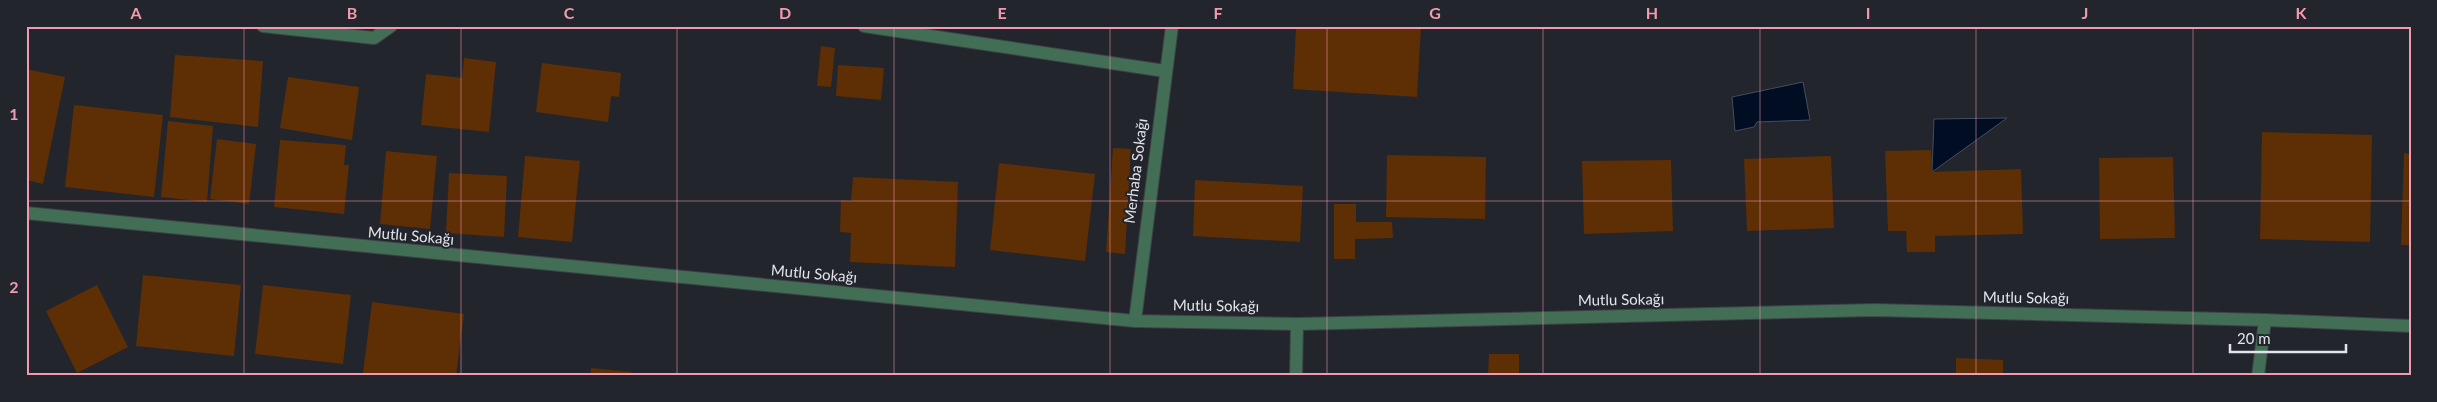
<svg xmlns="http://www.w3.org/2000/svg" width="2437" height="402" viewBox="0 0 2437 402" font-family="Lato,sans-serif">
<rect width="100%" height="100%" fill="#23252d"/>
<g fill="#000d22" stroke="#444e5e">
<path d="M1803 82 1810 120 1757 122 1754 127 1735 131 1732 97Z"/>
<path d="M2007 118 1932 172 1934 119Z"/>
</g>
<g fill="#5e2e04">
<path d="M1296 26H1421L1417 97 1293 89Z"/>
<path d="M821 46 835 48 831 87 817 86Z"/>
<path d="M175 55 263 61 258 127 170 117Z"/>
<path d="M464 58 496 62 489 132 421 125 426 74 462 78Z"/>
<path d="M542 63 621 73 619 97 611 96 608 122 536 112Z"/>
<path d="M838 65 884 68 881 100 836 96Z"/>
<path d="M26 69 65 77 43 184 26 180Z"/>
<path d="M288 77 359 87 352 140 280 128Z"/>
<path d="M74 105 163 115 154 197 65 187Z"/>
<path d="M168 121 213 126 207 202 161 197Z"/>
<path d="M2262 132 2372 135 2370 242 2260 239Z"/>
<path d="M217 139 256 144 249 204 210 199Z"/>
<path d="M280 140 346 145 344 165H349L344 214 274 207Z"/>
<path d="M1113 148 1131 149 1125 254 1106 252Z"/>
<path d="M1931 150 1932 172 2021 169 2023 234 1935 236V252H1907L1906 231H1888L1885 151Z"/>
<path d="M386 151 437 156 430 229 380 224Z"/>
<path d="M2404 153 2411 154V245H2401Z"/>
<path d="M1387 155 1486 157 1485 219 1386 217Z"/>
<path d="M525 156 580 161 572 242 518 237Z"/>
<path d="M1831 156 1834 228 1747 231 1744 159Z"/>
<path d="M2173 157 2175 238 2100 239 2099 158Z"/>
<path d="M1671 160 1673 231 1584 234 1582 161Z"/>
<path d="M999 163 1095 174 1085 261 990 250Z"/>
<path d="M449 173 507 176 504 237 446 233Z"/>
<path d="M853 177 958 182 955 267 850 262 851 233 840 232 841 200 851 201Z"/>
<path d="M1195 180 1303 186 1300 242 1193 236Z"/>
<path d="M1334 204H1356V222H1392L1393 238 1355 239V259H1334Z"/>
<path d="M143 275 241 285 234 356 136 346Z"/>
<path d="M97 285 128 347 77 373 46 311Z"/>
<path d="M263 285 351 295 343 364 255 354Z"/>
<path d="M372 302 464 314 456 376H386L363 373Z"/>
<path d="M1489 354H1519V376H1488Z"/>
<path d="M1956 358 2003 360V373L2026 376H1956Z"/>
<path d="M591 368 631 372 630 376H590Z"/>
</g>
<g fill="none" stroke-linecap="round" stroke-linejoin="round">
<g stroke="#3e4047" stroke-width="14">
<g id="street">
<path d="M263 26 374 38 391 26"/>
<path d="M864 26 1165 71"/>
<path d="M26 213 1135 321 1297 324 1874 310 2265 320 2411 326"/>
<path d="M1135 321 1172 26"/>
<path d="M1296 376 1297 324"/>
<path d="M2258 376 2265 320"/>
</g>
</g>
<use href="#street" stroke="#416e54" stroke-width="12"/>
</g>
<path fill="none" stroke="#f29aaf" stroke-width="1" stroke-opacity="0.55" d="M244 26V376M461 26V376M677 26V376M894 26V376M1110 26V376M1327 26V376M1543 26V376M1760 26V376M1976 26V376M2193 26V376M26 201H2411"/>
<g text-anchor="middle" stroke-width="4" stroke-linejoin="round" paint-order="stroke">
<g font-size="15" fill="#e2e4ea" stroke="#23252d">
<text transform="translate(1136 171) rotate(-83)" y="5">Merhaba Sokağı</text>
<text transform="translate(411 236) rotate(5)" y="5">Mutlu Sokağı</text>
<text transform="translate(814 274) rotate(5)" y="5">Mutlu Sokağı</text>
<text transform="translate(2026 298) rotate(1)" y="5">Mutlu Sokağı</text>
<text transform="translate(1621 300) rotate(-1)" y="5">Mutlu Sokağı</text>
<text transform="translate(1216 306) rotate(1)" y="5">Mutlu Sokağı</text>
</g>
</g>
<rect width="2437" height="402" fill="none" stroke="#23252d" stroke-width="55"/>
<path d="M2230 344v8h116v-8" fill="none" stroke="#e2e4ea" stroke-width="2.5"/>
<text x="2237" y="344" font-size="15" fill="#e2e4ea" stroke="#23252d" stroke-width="4" paint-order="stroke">20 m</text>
<rect x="28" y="28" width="2382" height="346" fill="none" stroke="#f29aaf" stroke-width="2"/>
<g font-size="16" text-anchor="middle" font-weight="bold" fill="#f29aaf">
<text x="136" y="19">A</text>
<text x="352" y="19">B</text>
<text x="569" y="19">C</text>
<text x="785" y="19">D</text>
<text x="1002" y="19">E</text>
<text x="1218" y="19">F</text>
<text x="1435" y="19">G</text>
<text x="1652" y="19">H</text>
<text x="1868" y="19">I</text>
<text x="2085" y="19">J</text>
<text x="2301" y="19">K</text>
<text x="14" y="120">1</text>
<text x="14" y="293">2</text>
</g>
</svg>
